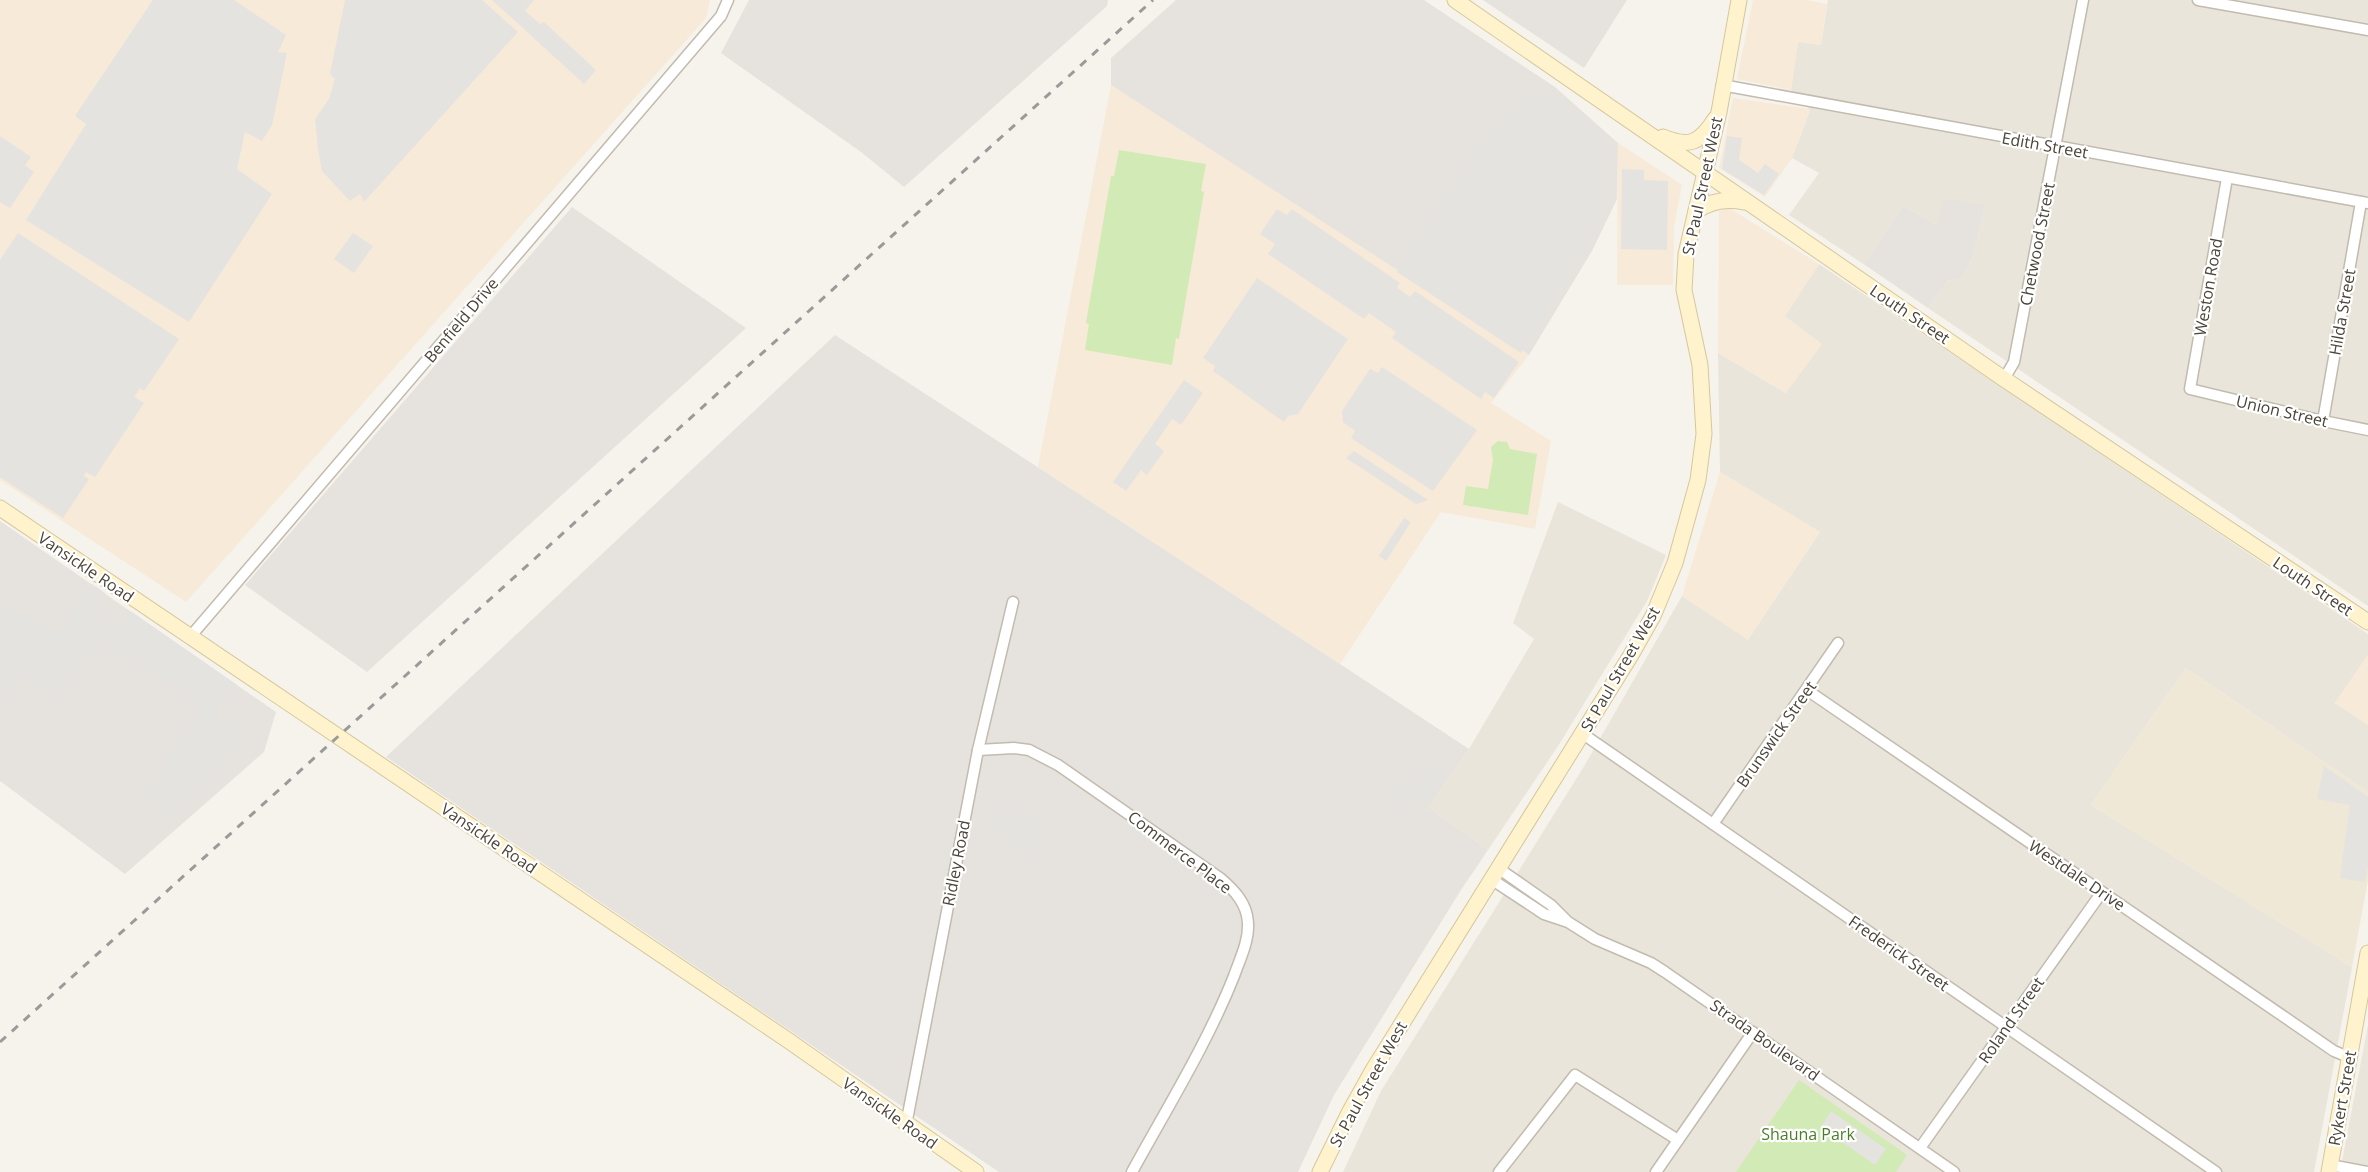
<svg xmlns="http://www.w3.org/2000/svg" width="2368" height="1172" viewBox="0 0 2368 1172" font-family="'Open Sans',sans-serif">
<rect width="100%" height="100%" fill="#f6f3ec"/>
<g fill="#eae5da">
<path d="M1828 0H2368V606L1928 308 1947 281 1960 278 1972 259 1985 205 1936 225 1903 205 1865 265 1789 215 1819 173 1792 158 1810 110 1791 90 1798 41 1821 45Z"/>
<path d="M1819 264 2368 634V655L2335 703 2368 725V792L2186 668 2091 805 2352 967 2314 1172H1343L1381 1091 1583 768 1682 596 1748 639 1820 532 1720 472 1718 353 1786 393 1785 316Z"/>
<path d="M1558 502 1666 555 1647 601 1558 746 1488 850 1428 807 1469 749 1534 639 1513 623Z"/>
<path d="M2368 1025V1172H2340Z"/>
</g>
<g fill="#f7ead8">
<path d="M0 0H710L706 18 186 602 0 480Z"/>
<path d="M1753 0H1806L1827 4 1821 45 1798 42 1791 90 1737 79Z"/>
<path d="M1111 85 1529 355 1491 403 1551 441 1535 529 1441 512 1340 664 1038 467Z"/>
<path d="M1733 98 1810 109 1792 158 1765 197 1719 168Z"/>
<path d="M1618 143 1682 185 1674 227 1673 285H1617Z"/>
<path d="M1729 208 1819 264 1785 316 1822 344 1786 393 1718 353 1719 211Z"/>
<path d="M1720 472 1820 532 1748 640 1682 596Z"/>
<path d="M2368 655V725L2335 703Z"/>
</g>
<g fill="#e6e2dd">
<path d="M749 0H1108L1107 6 904 187 861 152 721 53Z"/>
<path d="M1176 0H1424L1555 87 1618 143 1617 199 1592 251 1529 355 1111 85V58Z"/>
<path d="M1483 0H1627L1584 68Z"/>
<path d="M1944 199 1985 205 1972 259 1960 278 1947 281 1928 308 1865 265 1903 205 1936 225Z"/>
<path d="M572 207 746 328 367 672 245 585Z"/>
<path d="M835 335 1340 664 1469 749 1428 807 1488 850 1461 890 1334 1095 1298 1172H999L386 757Z"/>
<path d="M0 521 276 712 264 752 125 874 0 781Z"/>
</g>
<path fill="#efe8d6" d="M2186 668 2368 792V880L2352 967 2091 805Z"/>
<g fill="#d2eab5">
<path d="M1119 150 1206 164 1201 191 1204 192 1179 339 1176 338 1172 365 1085 350 1089 324 1086 323 1111 176H1114Z"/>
<path d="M1498 441 1507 442 1510 449 1537 454 1528 515 1463 505 1466 486 1488 489 1493 460 1491 447Z"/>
<path d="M1799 1080 1907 1155 1896 1172H1736Z"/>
</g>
<g fill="#e5e3e0">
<path d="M153 0H234L286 35 278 52 287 53 272 125 262 141 245 132 237 169 272 194 189 322 26 220 86 124 75 116Z"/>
<path d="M345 0H482L518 32 364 202 360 194 350 201 322 171 318 149 315 119 329 99 335 79 330 74Z"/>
<path d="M492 0H534L525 11 540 24 544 22 596 70 584 84Z"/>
<path d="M1529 93 1540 99 1544 94 1605 134 1597 219 1521 353 1397 272 1483 143Z"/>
<path d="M0 136 31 157 25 165 34 172 10 208 0 202Z"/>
<path d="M1727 136 1742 138 1739 160 1758 173 1765 164 1779 174 1764 195 1722 169Z"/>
<path d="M1622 169 1644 170V180L1668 181 1667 250 1621 249Z"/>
<path d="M1277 209 1287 215 1292 209 1400 283 1397 288 1410 297 1415 291 1519 362 1494 398 1485 392 1481 399 1392 338 1396 332 1369 313 1364 319 1268 254 1275 244 1260 234Z"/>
<path d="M18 233 179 339 144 391 140 388 134 397 144 403 95 477 86 472 84 476 89 479 63 518 0 477V260Z"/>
<path d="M353 233 373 246 354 273 334 259Z"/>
<path d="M1257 278 1348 339 1298 414 1288 416 1284 422 1213 371 1215 366 1203 358Z"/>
<path d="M1382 367 1477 430 1433 491 1351 438 1355 431 1343 422 1342 411 1370 369 1378 373Z"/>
<path d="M1184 380 1203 393 1181 425 1172 419 1155 444 1164 451 1147 475 1141 470 1126 491 1113 482Z"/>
<path d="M1354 451 1428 500 1416 504 1346 458Z"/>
<path d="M1404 518 1411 522 1386 561 1379 556Z"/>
<path d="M92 584 105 593 97 607 110 625 121 626 132 612 237 685 214 714 243 733 204 788 173 816 144 796 203 706 108 641 99 653 86 658 57 697 23 675 6 700 0 698V616L2 617 9 610 17 611 54 634 63 629Z"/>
<path d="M1429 762 1448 776 1429 803 1419 796 1407 812 1389 799 1399 784 1410 791Z"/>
<path d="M2324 766 2368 797V867L2365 882 2340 878 2350 805 2317 799Z"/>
<path d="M1003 804 1045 833 1041 838 1043 840 1033 855 1001 832 1005 826 993 818Z"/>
<path d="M1831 1111 1886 1149 1875 1165 1821 1127Z"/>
</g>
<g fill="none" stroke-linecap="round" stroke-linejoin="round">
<g stroke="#c2bbae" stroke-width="13">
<g id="street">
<path d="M2198 0 2368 30"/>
<path d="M1722 85 2368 203"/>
<path d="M2227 178 2190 389 2323 421 2368 430"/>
<path d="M2004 379 2014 362 2083 0"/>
<path d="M2323 421 2361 202"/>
<path d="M190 637 721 16 728 0"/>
<path d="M1807 690 2334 1051 2348 1057"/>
<path d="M1583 734 2216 1172"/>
<path d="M978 750 1014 748 1029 750 1058 765 1220 878C1234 890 1247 903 1248 923 1249 941 1240 959 1234 976 1207 1044 1167 1108 1132 1172"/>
<path d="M1713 824 1838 643"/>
<path d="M1498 868 1551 905 1566 920"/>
<path d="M1491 879 1544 914 1568 922 1595 939 1651 963 1665 972 1954 1172"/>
<path d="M906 1125 978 750 1013 602"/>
<path d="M1920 1148 2102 892"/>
<path d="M2330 1165 2368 1172"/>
<path d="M1499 1172 1575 1075 1678 1140"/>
<path d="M1656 1172 1753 1032"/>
</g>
</g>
<g stroke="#d6c79b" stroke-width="17">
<g id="secondary">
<path d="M1455 0 2004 379 2368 622"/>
<path d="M1663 137C1689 148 1700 143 1715 119"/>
<path d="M1696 211C1711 201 1726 198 1744 202"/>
<path d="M0 508 789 1041 976 1172"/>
<path d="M1320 1172 1349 1113 1373 1070 1631 655 1653 616 1675 563 1698 480 1704 434 1700 365 1684 290 1686 254 1719 112 1739 0"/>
<path d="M2329 1172 2368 953"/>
</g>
</g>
<use href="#street" stroke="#fff" stroke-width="10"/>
<use href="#secondary" stroke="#fff3cd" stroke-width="15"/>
<path stroke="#9a9a9a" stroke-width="3" stroke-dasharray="8 8" stroke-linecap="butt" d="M0 1042 1153 0"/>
</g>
<g text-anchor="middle" stroke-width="4.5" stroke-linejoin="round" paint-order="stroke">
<g font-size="16" fill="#4b4439" stroke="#fff">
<text transform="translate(2045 145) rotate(10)" y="6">Edith Street</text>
<text transform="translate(1702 186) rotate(-78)" y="6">St Paul Street West</text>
<text transform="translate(2037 244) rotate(-79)" y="6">Chetwood Street</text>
<text transform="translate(2208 287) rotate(-80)" y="6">Weston Road</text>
<text transform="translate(2342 312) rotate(-80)" y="6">Hilda Street</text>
<text transform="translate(1910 314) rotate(34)" y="6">Louth Street</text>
<text transform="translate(461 320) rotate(-50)" y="6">Benfield Drive</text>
<text transform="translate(2282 411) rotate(13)" y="6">Union Street</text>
<text transform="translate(86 567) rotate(34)" y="6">Vansickle Road</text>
<text transform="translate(2313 586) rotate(34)" y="6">Louth Street</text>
<text transform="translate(1620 669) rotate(-60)" y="6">St Paul Street West</text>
<text transform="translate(1776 734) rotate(-55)" y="6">Brunswick Street</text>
<text transform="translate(489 838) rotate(34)" y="6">Vansickle Road</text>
<text transform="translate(1180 852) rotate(37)" y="6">Commerce Place</text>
<text transform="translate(956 863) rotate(-79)" y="6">Ridley Road</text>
<text transform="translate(2077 875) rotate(34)" y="6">Westdale Drive</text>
<text transform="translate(1899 953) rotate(35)" y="6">Frederick Street</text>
<text transform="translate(2011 1020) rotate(-55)" y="6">Roland Street</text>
<text transform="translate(1765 1040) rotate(35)" y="6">Strada Boulevard</text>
<text transform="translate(1368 1084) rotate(-61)" y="6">St Paul Street West</text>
<text transform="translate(2342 1098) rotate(-80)" y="6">Rykert Street</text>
<text transform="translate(890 1113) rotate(35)" y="6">Vansickle Road</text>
</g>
<g font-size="16" fill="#4a7f2a" stroke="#fff">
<text x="1808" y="1140">Shauna Park</text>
</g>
</g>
</svg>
